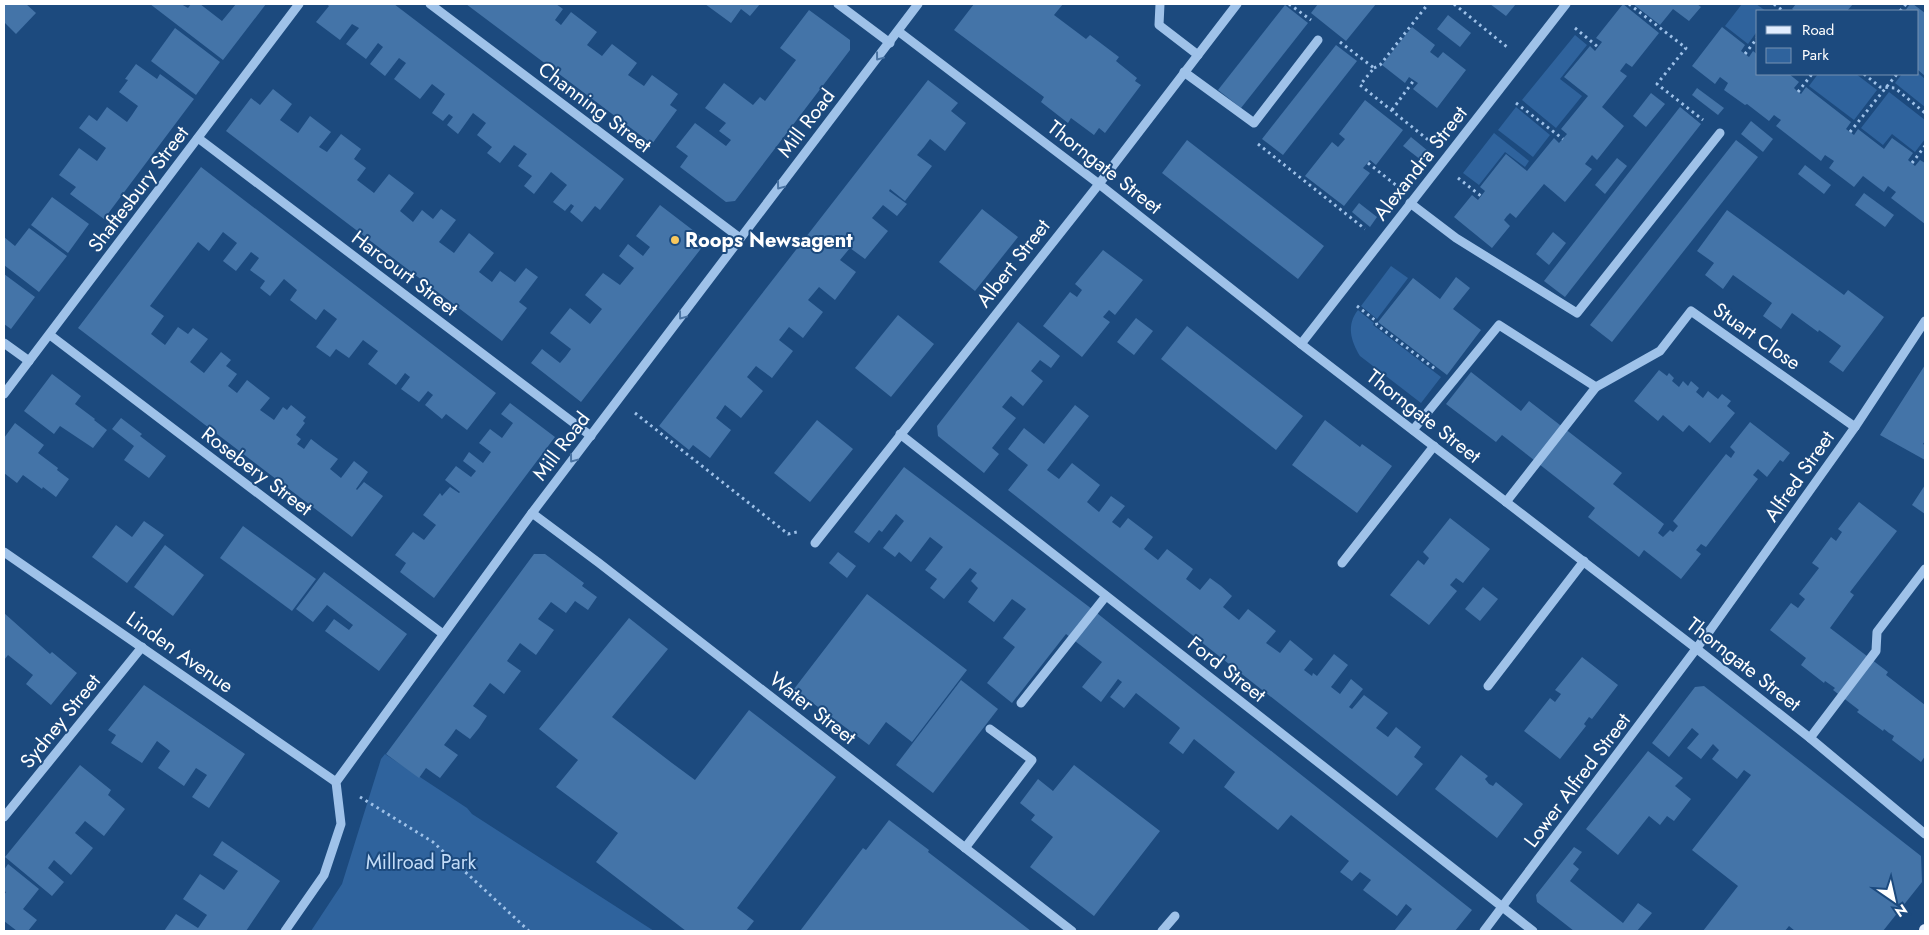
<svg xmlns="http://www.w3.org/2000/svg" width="1929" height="935" viewBox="0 0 1929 935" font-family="Jost,sans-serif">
<rect width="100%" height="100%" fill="#1c4a7e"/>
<g fill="#2f639d">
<path d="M1742 4H1756L1766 11H1758V30L1748 44 1725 26Z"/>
<path d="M1575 35 1587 45 1560 79 1582 96 1556 128 1522 100Z"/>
<path d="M1918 73 1925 79V107L1895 83 1902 74Z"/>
<path d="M1818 74H1856L1877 90 1854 120 1809 86Z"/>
<path d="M1889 92 1925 120V139L1915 152 1892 134 1883 145 1861 128Z"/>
<path d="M1516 107 1550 135 1533 157 1498 130Z"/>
<path d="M1494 133 1529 161 1525 167 1505 152 1479 185 1463 173Z"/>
<path d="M1391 266 1408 278 1377 319 1361 306Z"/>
<path d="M1358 310 1374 323 1373 325 1441 377 1421 403 1360 356C1351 341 1346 325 1358 310Z"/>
<path d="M385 754 467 808 472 814 654 931H311L342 884 381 759Z"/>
</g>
<g fill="#4474a8">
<path d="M4 4H26L36 13 16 34 4 22Z"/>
<path d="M150 4H181L188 8 191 4H200L222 21 236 4H266L223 60Z"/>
<path d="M326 4H394L624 179 600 210 595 206 582 222 570 212 574 206 571 204 565 211 553 202 567 185 551 172 534 194 524 186 532 176 518 166 527 154 514 145 500 163 487 153 492 147 477 135 486 123 473 113 458 134 447 125 453 117 449 114 443 121 432 113 445 94 432 84 420 99 394 79 406 63 399 58 385 76 370 64 383 47 378 43 366 59 346 44 359 28 352 24 340 40 316 22 329 6Z"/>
<path d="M466 4H556L563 9 555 20 561 25 571 12 597 32 587 45 602 56 612 44 637 63 628 75 644 86 652 75 678 94 670 105 677 110 652 144Z"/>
<path d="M705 4H760L750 16 741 9 731 23Z"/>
<path d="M974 4H1063L1054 15 1086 39 1090 35 1119 57 1116 61 1137 78 1135 81 1141 85 1105 133 1099 128 1094 135 1071 118 1068 123 1041 102 1044 97 954 30Z"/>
<path d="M1318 4H1376L1346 41 1311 13Z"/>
<path d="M1490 4H1516L1506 16Z"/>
<path d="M1623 4 1659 33 1632 67 1626 63 1620 71 1627 76 1602 107 1624 126 1597 160 1592 155 1585 164 1592 169 1565 202 1544 184 1516 218 1510 213 1507 216 1504 220 1510 226 1492 248 1454 217 1472 195 1478 200 1485 191 1480 187 1506 154 1527 171 1554 138 1559 143 1567 134 1561 129 1588 96 1564 77 1590 46 1595 51 1602 42 1596 38Z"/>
<path d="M1633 4H1697L1701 7 1689 21 1673 9 1660 25Z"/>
<path d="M1796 4H1853L1847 11H1795L1792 9Z"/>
<path d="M1910 4H1913L1925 13V76L1918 70V11H1905Z"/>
<path d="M1285 5 1308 23 1241 108 1218 90Z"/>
<path d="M809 10 850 40V50L735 201 726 202 680 167 688 156 676 147 695 123 726 146 731 140 719 131 726 123 705 108 724 83 753 105 760 97 765 101 796 60 780 48Z"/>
<path d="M1448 15 1471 33 1460 47 1437 29Z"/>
<path d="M1412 27 1435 45 1430 52 1438 58 1443 52 1466 70 1437 108 1413 89 1418 83 1409 77 1405 83 1382 65Z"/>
<path d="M1722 27 1745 45 1741 51 1749 57 1753 51 1758 55V74H1789L1799 82 1794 88 1798 92 1801 94 1806 87 1851 122 1846 129 1854 135 1858 129 1884 149 1892 138 1913 153 1908 160 1915 166 1920 160 1925 163V224L1891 198 1896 192 1888 186 1884 192 1863 176 1854 187 1829 168 1834 161 1825 155 1821 161 1776 126 1781 120 1778 118 1774 115 1769 121 1747 104 1745 105 1724 90 1728 83 1720 77 1715 84 1692 66Z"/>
<path d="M175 28 220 62 196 95 151 61Z"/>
<path d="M1336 45 1357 61 1283 155 1262 139Z"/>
<path d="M136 64 157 79 160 74 194 99 104 219 70 194 76 187 59 175 79 148 97 161 106 148 79 128 89 115 97 121 107 107 127 122 132 115 138 106 119 92 128 80 125 79Z"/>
<path d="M928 80 958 103 951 111 966 123 945 151 930 139 924 147 917 155 932 166 905 201 890 189 889 191 907 204 897 216 883 205 872 218 888 231 865 259 850 248 840 260 856 272 835 300 819 287 808 300 823 312 803 338 789 327 779 340 793 351 772 378 756 366 747 377 763 391 741 418 725 405 721 411 716 418 731 430 710 458 693 445 689 450 659 426Z"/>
<path d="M1697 88 1724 108 1718 115 1692 95Z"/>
<path d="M273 89 292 104 280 120 298 133 310 116 331 132 319 147 327 152 341 134 361 149 354 159 366 168 357 180 374 193 389 174 414 193 400 211 413 222 422 210 433 219 441 209 456 220 439 242 454 253 469 233 494 253 479 272 492 282 500 271 515 282 526 268 538 277 519 302 527 308 502 341 226 131 251 98 260 105Z"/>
<path d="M1651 93 1665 104 1646 127 1633 116Z"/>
<path d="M1365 100 1403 130 1376 165 1370 160 1363 168 1370 173 1344 206 1305 176 1332 142 1338 147 1345 139 1339 134Z"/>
<path d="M1680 107 1701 124 1565 297 1544 281Z"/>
<path d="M1751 121 1773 139 1763 152 1741 134Z"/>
<path d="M1411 137 1428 151 1421 160 1403 146Z"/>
<path d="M1187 140 1324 246 1298 279 1162 173Z"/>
<path d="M1736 140 1758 157 1612 342 1590 325Z"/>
<path d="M1617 158 1627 166 1605 194 1595 185Z"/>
<path d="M1805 165 1831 185 1824 194 1798 174Z"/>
<path d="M201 167 496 393 467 430 446 414 442 419 425 405 433 395 428 391 419 402 401 389 410 377 405 373 396 385 368 364 378 351 363 340 349 358 336 349 330 357 316 347 337 319 324 309 316 320 290 300 297 290 284 279 270 296 260 288 265 281 250 270 259 258 251 252 236 271 223 261 237 243 223 232 209 251 198 242 150 306 164 316 151 334 165 345 178 327 188 334 193 328 208 339 190 362 204 373 221 352 231 360 226 366 237 374 228 386 237 393 247 380 270 398 260 410 274 420 283 407 287 410 291 405 306 417 303 421 305 423 296 435 301 439 297 444 304 449 311 439 324 449 338 459 330 469 341 478 354 461 368 472 356 489 357 490 364 482 383 496 352 537 78 328Z"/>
<path d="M1864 193 1894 215 1885 227 1855 205Z"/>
<path d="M52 197 89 224 68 253 31 225Z"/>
<path d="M1359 203 1377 217 1370 227 1352 212Z"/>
<path d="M660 205 707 241 581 402 531 363 542 349 560 363 566 356 571 349 550 333 570 308 590 324 602 309 585 295 603 273 620 285 634 268 619 256 628 244 643 256 650 247 636 236Z"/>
<path d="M982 209 1018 237 975 291 939 262Z"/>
<path d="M1727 210 1844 295 1848 290 1884 317 1843 372 1829 362 1841 346 1819 330 1818 332 1792 313 1781 329 1763 316 1772 303 1733 275 1723 289 1705 275 1714 263 1697 251Z"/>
<path d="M29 228 67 256 39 292 4 265V237L15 246Z"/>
<path d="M1553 232 1566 243 1549 265 1536 254Z"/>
<path d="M1103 250 1143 280 1115 315 1109 310 1103 317 1110 322 1082 357 1043 326 1070 292 1077 297 1082 290 1075 284Z"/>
<path d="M4 274 35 297 11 329 4 324Z"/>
<path d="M1456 277 1470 288 1453 309 1481 330 1447 375 1378 322 1413 278 1440 299Z"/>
<path d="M898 315 934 344 891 397 855 368Z"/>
<path d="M1136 318 1153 331 1134 355 1117 342Z"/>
<path d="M1018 322 1060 356 1051 368 1040 360 1031 371 1043 381 1023 406 1011 396 1002 407 1016 418 992 448 999 454 984 473 938 436 937 426Z"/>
<path d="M1187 326 1303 416 1276 450 1161 359Z"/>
<path d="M1925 365V441L1923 444 1925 445V460L1880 435Z"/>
<path d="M1659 370 1667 376 1669 373 1674 378 1672 381 1679 387 1683 381 1688 386 1691 381 1699 388 1696 392 1703 398 1708 391 1718 399 1722 394 1731 401 1727 406 1735 413 1710 443 1689 425 1683 432 1663 415 1658 421 1634 401Z"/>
<path d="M1471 372 1521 411 1529 401 1622 473 1613 484 1664 524 1658 533 1663 537 1670 530 1673 532 1678 526 1673 521 1726 454 1731 458 1735 452 1730 447 1750 422 1790 453 1783 462 1780 460 1767 477 1758 469 1753 475 1758 479 1706 547 1701 544 1696 550 1701 554 1681 579 1644 550 1639 557 1588 517 1595 508 1502 435 1496 442 1446 404Z"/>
<path d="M52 374 81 396 75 404 95 419 94 420 107 430 93 448 60 426 54 434 24 411Z"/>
<path d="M510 403 555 437 434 598 400 572 406 563 395 555 413 532 424 540 436 525 423 515 440 493 442 496 450 487 459 493 460 492 445 480 456 466 471 477 476 471 463 461 469 452 483 463 491 452 479 443 490 429 502 438 513 423 501 414Z"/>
<path d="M1075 405 1089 416 1047 470 1059 479 1072 463 1100 485 1087 502 1099 512 1111 496 1125 506 1112 522 1120 528 1128 518 1153 537 1144 549 1158 560 1167 549 1193 569 1186 579 1200 590 1210 578 1221 586 1232 596 1223 607 1239 620 1248 609 1276 631 1266 643 1280 653 1290 640 1313 659 1304 670 1312 676 1313 673 1317 676 1334 654 1348 665 1331 687 1340 694 1351 679 1363 689 1349 707 1352 709 1364 695 1388 713 1376 728 1388 737 1396 727 1421 747 1414 757 1423 764 1397 796 1008 490 1028 465 1008 449 1024 428 1044 444Z"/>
<path d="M121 418 142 434 140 436 166 456 149 478 124 460 134 446 112 429Z"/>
<path d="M817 420 853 449 810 502 774 473Z"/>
<path d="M1325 420 1360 447 1362 444 1392 466 1357 513 1292 465Z"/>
<path d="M15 423 44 445 38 453 58 468 57 470 69 479 56 497 43 487 42 489 23 475 17 483 4 473V438Z"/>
<path d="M904 467 1088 606 1472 910 1455 931H1394L1412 909 1406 904 1397 916 1363 890 1371 880 1360 872 1352 881 1340 872 1349 861 1291 815 1278 830 1224 787 1235 772 1230 768 1194 739 1183 754 1169 743 1180 728 1178 726 1136 693 1124 708 1110 697 1122 682 1118 679 1101 702 1082 687 1102 662 1066 634 1012 703 987 683 1015 647 1003 638 1026 609 1012 599 994 622 968 602 978 588 971 581 977 573 970 568 944 599 930 588 937 579 925 570 943 547 930 537 911 562 899 552 895 557 883 548 904 521 896 514 882 532 879 530 869 543 854 532Z"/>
<path d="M1925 485V514L1912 505Z"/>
<path d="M1859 502 1897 531 1850 592 1854 595 1830 628 1888 672 1886 675 1925 705V756L1921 762 1892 740 1894 736 1889 733 1884 729 1883 731 1857 712 1859 710 1833 690 1835 688 1825 681 1824 683 1801 665 1806 658 1770 630 1791 603 1798 608 1805 599 1799 594 1819 568 1812 563 1831 537 1836 541 1842 532 1838 529Z"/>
<path d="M1450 518 1490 549 1463 583 1456 578 1450 585 1457 591 1429 625 1390 595 1418 560 1424 565 1429 558 1423 552Z"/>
<path d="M144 521 164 535 127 583 92 557 116 525 132 537Z"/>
<path d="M243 526 316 579 292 611 220 558Z"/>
<path d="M165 545 204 575 173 616 134 587Z"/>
<path d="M838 552 856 566 847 578 829 563Z"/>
<path d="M534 554H545L584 583 582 586 597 597 588 610 575 601 566 613 551 602 538 619 554 630 536 655 520 643 507 661 521 671 512 683 504 694 490 683 473 706 487 716 479 728 470 739 456 729 451 736 444 745 458 755 440 778 426 768 419 778 386 754Z"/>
<path d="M324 572 407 634 379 671 325 631 334 619 349 630 353 625 327 605 313 622 296 609Z"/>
<path d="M1483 587 1498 599 1480 621 1465 609Z"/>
<path d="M867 594 967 670 912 742 886 722 869 745 794 689Z"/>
<path d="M4 613 50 654 52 652 77 673 51 705 26 684 33 675 8 655 4 660Z"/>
<path d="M629 618 668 649 612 717 672 763 695 780 749 710 836 777 737 908 754 921 746 931H686L596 862 618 833 556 787 578 760 539 729Z"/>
<path d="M1582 657 1618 685 1592 719 1589 717 1584 724 1586 726 1560 759 1524 731 1550 698 1555 702 1561 694 1555 690Z"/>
<path d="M961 680 998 709 933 793 896 765Z"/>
<path d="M144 685 245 754 209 808 192 797 207 775 196 768 184 786 158 768 170 751 157 741 142 763 111 743 116 735 108 730Z"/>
<path d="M1704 686 1921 856 1922 882 1883 931H1795L1789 926 1785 931H1703L1738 886 1692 850 1751 775 1744 770 1737 779 1712 759 1719 750 1713 744 1701 759 1687 748 1699 734 1692 728 1669 757 1652 743 1695 687Z"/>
<path d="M1648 751 1683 778 1675 786 1691 799 1674 821 1667 816 1660 825 1649 816 1618 855 1586 829Z"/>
<path d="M1461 755 1488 776 1485 779 1489 784 1493 786 1496 782 1523 804 1497 838 1435 789Z"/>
<path d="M80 765 111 790 108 795 125 809 104 836 85 821 75 833 93 848 71 875 54 860 48 868 64 882 52 896 5 857Z"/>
<path d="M1074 765 1160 831 1094 916 1030 867 1053 837 1031 820 1035 815 1020 803 1038 779 1053 791Z"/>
<path d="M889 820 929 850 928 852 1031 931H800L863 848 866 850Z"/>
<path d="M222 841 280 881 246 931H164L176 914 198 928 207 915 183 899 200 874 224 890 238 871 213 855Z"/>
<path d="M1574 847 1582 852 1573 864 1579 869 1570 881 1623 923 1638 903 1652 913 1637 931H1574L1537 902 1536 895Z"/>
<path d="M8 864 39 889 23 909 37 920 28 931H17L4 921V895L6 892 4 891V870Z"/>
</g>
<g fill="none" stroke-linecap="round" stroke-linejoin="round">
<g stroke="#9fc2e9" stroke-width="3" stroke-dasharray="2.5 4" stroke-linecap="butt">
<path d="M1289 4 1311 20"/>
<path d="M1454 4 1507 47"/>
<path d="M1629 4 1686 48 1657 84 1703 120"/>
<path d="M1774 4 1783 11"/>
<path d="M1900 11 1906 4"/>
<path d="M1575 28 1598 47"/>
<path d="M1340 42 1374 68 1360 85 1432 143"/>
<path d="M1745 54 1758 37"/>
<path d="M1374 68 1380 65 1428 4"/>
<path d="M1864 74 1880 87 1895 88 1925 113"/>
<path d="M1798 92 1812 74"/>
<path d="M1516 103 1563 139"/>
<path d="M1392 110 1414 80"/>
<path d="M1850 132 1897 74"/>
<path d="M1258 144 1365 229"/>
<path d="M1368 163 1397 186"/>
<path d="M1912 163 1925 146"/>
<path d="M1458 178 1481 196"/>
<path d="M1357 306 1376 321 1377 325 1435 369"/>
<path d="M635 413 788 534 797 532"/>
<path d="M360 797 433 842 529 931"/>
</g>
<g stroke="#9fc2e9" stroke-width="9">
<path d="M430 4 740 238"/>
<path d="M838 4 890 43"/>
<path d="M1160 4 1159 25 1198 55"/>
<path d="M898 31 1099 184 1301 344 1697 649 1810 738 1925 834"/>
<path d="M1184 72 1254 123 1318 40"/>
<path d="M198 138 591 436"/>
<path d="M1410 203 1456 238 1577 313 1720 133"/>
<path d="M50 335 443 634"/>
<path d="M4 343 29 361"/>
<path d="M1301 344 1566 4"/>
<path d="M1596 387 1660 351 1691 311 1855 427"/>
<path d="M4 394 299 4"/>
<path d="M1413 430 1499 325 1596 387 1506 502"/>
<path d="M900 434 1533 931"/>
<path d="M532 513 599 563 1072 931"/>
<path d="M815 543 1099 184 1237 4"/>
<path d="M4 552 336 782"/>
<path d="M1342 563 1434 446"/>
<path d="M1488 686 1584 561"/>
<path d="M1021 703 1106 596"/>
<path d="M1810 738 1876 651 1877 632 1925 569"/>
<path d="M4 817 142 647"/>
<path d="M965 848 1032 760 990 729"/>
<path d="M285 931 324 875 341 824 336 782 532 513 918 4"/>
<path d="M1162 931 1175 916"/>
<path d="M1484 931 1711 629 1855 427 1925 321"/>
</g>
<path stroke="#e2edfe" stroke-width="12" d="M1925 931V930"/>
</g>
<defs><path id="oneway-chevron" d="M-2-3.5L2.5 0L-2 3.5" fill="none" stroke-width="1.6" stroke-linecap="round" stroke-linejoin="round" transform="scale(1.25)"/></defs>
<g stroke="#4a74a3">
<use href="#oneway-chevron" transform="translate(879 57) rotate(127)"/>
<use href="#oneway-chevron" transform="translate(780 186) rotate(127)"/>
<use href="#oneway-chevron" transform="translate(682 316) rotate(127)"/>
<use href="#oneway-chevron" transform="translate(573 459) rotate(127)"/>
</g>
<circle fill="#f9c85d" stroke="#1c4a7e" stroke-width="2" cx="675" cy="240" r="5"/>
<g text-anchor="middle" stroke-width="4" stroke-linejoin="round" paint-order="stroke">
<g font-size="20" fill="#fff" stroke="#1c4a7e">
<text transform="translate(595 107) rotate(37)" y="7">Channing Street</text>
<text transform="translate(806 123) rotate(-53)" y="7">Mill Road</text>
<text transform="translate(1420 163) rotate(-52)" y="7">Alexandra Street</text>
<text transform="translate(1105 167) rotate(38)" y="7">Thorngate Street</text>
<text transform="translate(138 189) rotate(-53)" y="7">Shaftesbury Street</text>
<text transform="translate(1013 263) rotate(-52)" y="7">Albert Street</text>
<text transform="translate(405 273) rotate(37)" y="7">Harcourt Street</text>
<text transform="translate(1757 336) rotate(35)" y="7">Stuart Close</text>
<text transform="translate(1424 416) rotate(38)" y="7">Thorngate Street</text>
<text transform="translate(561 446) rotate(-53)" y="7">Mill Road</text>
<text transform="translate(257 471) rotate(37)" y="7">Rosebery Street</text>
<text transform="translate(1799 476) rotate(-55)" y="7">Alfred Street</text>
<text transform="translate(180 652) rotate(35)" y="7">Linden Avenue</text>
<text transform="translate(1744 664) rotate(38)" y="7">Thorngate Street</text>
<text transform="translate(1227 669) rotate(38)" y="7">Ford Street</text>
<text transform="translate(813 708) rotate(38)" y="7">Water Street</text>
<text transform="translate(60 721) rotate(-51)" y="7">Sydney Street</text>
<text transform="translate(1577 780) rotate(-53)" y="7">Lower Alfred Street</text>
</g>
<g font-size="20" font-weight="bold" fill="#fff" stroke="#1c4a7e" text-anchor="start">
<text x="685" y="247">Roops Newsagent</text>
</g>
<g font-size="20" fill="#c3dcf7" stroke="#1c4a7e">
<text x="421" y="869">Millroad Park</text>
</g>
</g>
<rect width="1929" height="935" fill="none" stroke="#ffffff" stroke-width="10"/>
<rect x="1756" y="10" width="162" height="65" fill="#1c4a7e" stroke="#7792b2"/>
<rect x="1766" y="26" width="25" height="8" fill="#e2edfe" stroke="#7792b2"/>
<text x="1802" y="35" font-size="15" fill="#ffffff">Road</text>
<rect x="1766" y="48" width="25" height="15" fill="#2f639d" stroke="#7792b2"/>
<text x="1802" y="60" font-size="15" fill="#ffffff">Park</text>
<g transform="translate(1894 900) rotate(146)" stroke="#1c4a7e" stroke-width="4" paint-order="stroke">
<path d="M0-4L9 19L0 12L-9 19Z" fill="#ffffff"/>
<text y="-8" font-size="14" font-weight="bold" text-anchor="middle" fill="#ffffff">N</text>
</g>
</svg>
